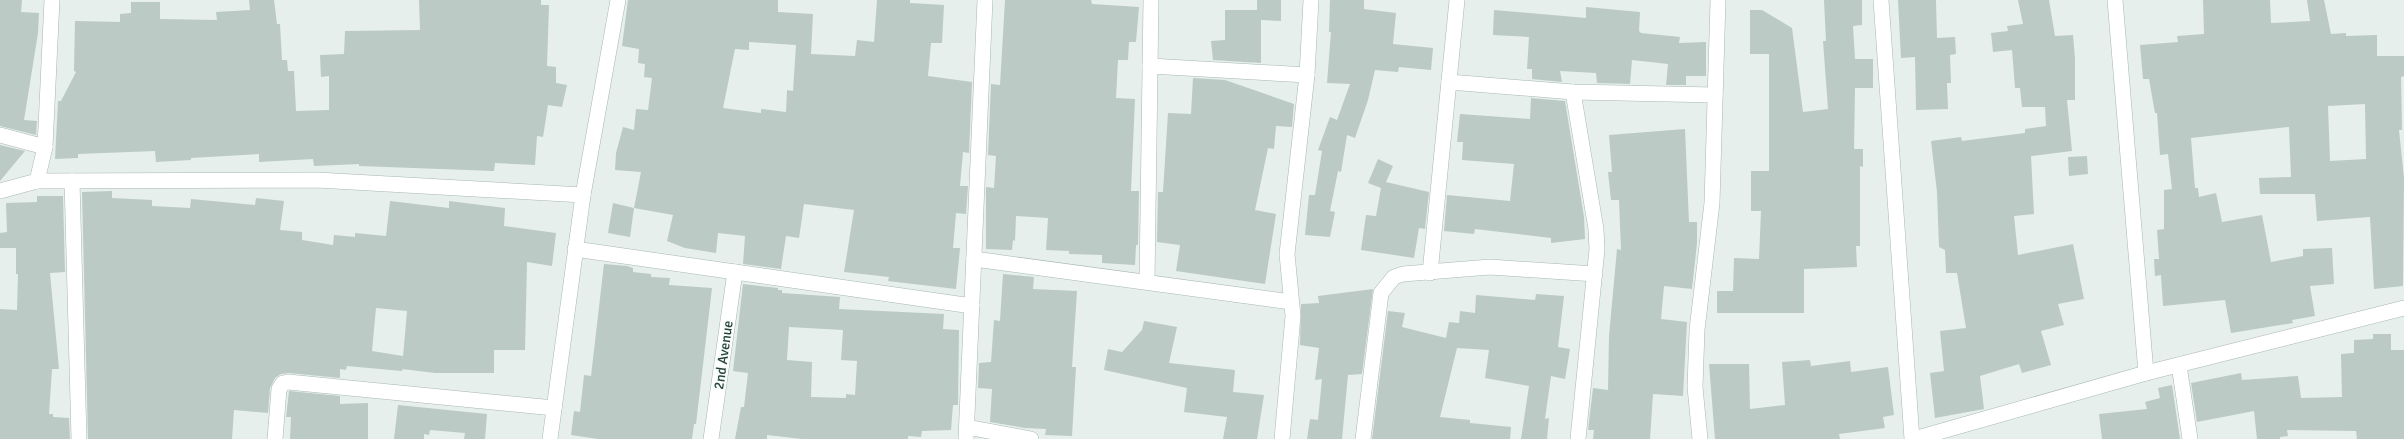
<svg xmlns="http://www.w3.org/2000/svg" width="2404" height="439" viewBox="0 0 2404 439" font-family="Signika,sans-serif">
<rect width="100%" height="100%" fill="#e6efeb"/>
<g fill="#bbcac4" fill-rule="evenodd">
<path d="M0 0H22L21 12 39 13 38 33 24 120 37 121 36 135 0 126Z"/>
<path d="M249 0H274L277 24H280L282 60H287L288 71H294L296 111 329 110V76L321 77 320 55 344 54 345 31 420 30 419 0H541V5H549L547 66 556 67V83L567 85 562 107 548 105 543 137 537 136 535 165 495 163 494 171 359 166V164L314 166 313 159 259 162V154L191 158V160L156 162 155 151 78 154V158L55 159 58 101H61L76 72 74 71 75 21 120 22V14L131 13V2H160V19L217 20 216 12 250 10Z"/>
<path d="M628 0H778V12L813 14 811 54 855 56 857 40 874 42 877 0H910V3L944 5 942 43H931L928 76 972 82 969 153 963 152 960 186H968L966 214 956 213 953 248H960L956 289 888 281 889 277 844 272 854 210 804 204 799 238 786 236 781 269 743 264 745 236 718 233 716 253 685 248 667 241 673 215 634 208 630 237 608 233 613 203 634 208 641 172 615 170 616 153 623 127 634 130 636 109 648 110 652 78 644 77 645 64 638 63 639 49 622 46ZM749 42 796 45 793 91 787 90 786 112 761 109V113L723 108 735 49 749 50Z"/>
<path d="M1005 0H1091L1092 4 1139 7 1136 42H1129L1128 60H1118L1116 98 1135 99 1131 191H1139L1138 245H1136L1135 265 1102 263V255L1069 254V251L1046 250 1048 218 1016 216 1015 241 1013 240 1012 250 986 249V187L994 188 996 156 988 155 991 84 1000 85Z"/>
<path d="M1257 0H1281V21L1261 20V63L1213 60 1211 41 1225 40V10H1257Z"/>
<path d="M1330 0H1364V9L1396 13 1393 44 1433 48 1431 70 1399 67 1398 72 1375 70 1368 100 1355 138 1347 135 1341 172 1338 171 1330 211 1335 212 1330 237 1305 235 1309 195H1315L1322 151 1318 150 1330 117 1337 120 1350 84 1327 83 1331 32H1329Z"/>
<path d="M1824 0H1862V25L1853 26 1855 59H1873V88H1855L1854 149H1863V167L1860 166V246H1856L1857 267 1804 269V313H1717V291H1733L1734 258 1759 259 1761 211H1751V171H1769V54H1750V10H1762L1792 28 1803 112 1828 109 1823 41H1826Z"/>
<path d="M1898 0H1936L1937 38 1955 37 1956 54 1950 55 1951 83H1947L1948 109 1916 110 1915 57 1901 58Z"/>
<path d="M2018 0H2049L2055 36 2073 35 2075 59V100H2067L2072 151 2031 156 2034 214 2014 216 2018 255 2073 244 2084 299 2058 304 2064 325 2041 331 2051 365 2022 373 2019 364 1980 376 1984 409 1935 418 1930 373 1944 371 1940 331 1966 328 1957 273H1946L1945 250 1939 247 1937 192 1931 141 1961 137 1962 141 2025 133V129L2046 126 2045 107H2022L2020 88H2015L2012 50 1993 52 1991 33 2008 31 2007 26 2023 24Z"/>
<path d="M2203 0H2270L2271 23 2310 21 2307 0H2324L2331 34 2346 33V36L2377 35V56H2404V76L2401 77 2402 130H2399L2404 178 2403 286 2374 289 2370 217 2317 221 2315 194H2260L2259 178 2291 177 2289 127 2191 138 2195 188H2198L2199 197 2216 193 2222 222 2262 215 2271 262 2303 256V249L2332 248 2334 284 2310 286 2315 316 2292 320 2293 323 2231 333 2225 300 2163 306 2161 275 2155 276 2154 259H2159L2157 230 2164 229V190L2172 189 2168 154 2160 155 2157 113H2155L2149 79H2143L2140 45 2178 42 2177 36 2204 34ZM2365 104 2366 159 2330 161 2328 106Z"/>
<path d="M1586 7 1640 12 1639 31 1641 33 1680 37 1679 43 1706 42V76H1686V85H1666L1668 64 1632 60 1630 84 1597 83 1596 73 1560 71 1562 82 1532 79V69H1527L1529 37 1493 35 1494 10 1586 18Z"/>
<path d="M1193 78 1225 80 1294 104 1292 127 1276 126 1274 149 1268 148 1255 210 1276 214 1265 284 1176 271 1180 245 1157 242 1158 192H1163L1168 113 1191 114Z"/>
<path d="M1531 98 1565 101 1584 217 1585 239 1551 243V238L1475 229 1474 234 1444 231 1447 195 1510 201 1514 164 1462 160 1463 142H1457L1460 114 1530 119Z"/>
<path d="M1685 129 1689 222H1697V243L1692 289 1664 286 1661 319 1687 322 1683 396 1653 394 1650 439H1593L1594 430H1588L1593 388 1608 390 1609 336 1617 249 1621 250 1619 200H1611L1608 172H1612L1609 135Z"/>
<path d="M0 145 25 151 0 181Z"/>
<path d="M2087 156 2088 174 2069 176 2068 157Z"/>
<path d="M1378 159 1393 166 1386 182 1429 192 1425 229 1419 228 1414 258 1361 250 1366 215 1376 216 1381 188 1368 183Z"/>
<path d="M112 191V198L152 200V206L190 208 191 199 255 205 256 198 284 201 280 230 302 232V240L333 245 334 235 355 237V233L386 236 390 201 449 208V201L505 208 504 226 556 233 552 266 527 262 525 350H494V373H435L402 369 407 311 376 308 372 351 403 356 402 371 347 366 346 370 340 369V378L289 373 281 374 275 378 270 388 268 413 234 410 232 439H88L82 192Z"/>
<path d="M37 196H63L65 272 50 273 59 369H52L49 414H53V417L69 418 70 439H0V309L17 310 18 274H16V248H0V233L7 232 6 203 37 202Z"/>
<path d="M604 264 627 266 633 268V272L651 274V277L670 278 669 285 712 288 696 424H694L692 439H598L571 435 574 411 580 412 584 375 591 376Z"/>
<path d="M1003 274 1034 277 1033 289 1077 291 1072 367H1076L1072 436 1045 435 1046 429 1025 428 990 422 992 389 978 388 979 363 991 362 994 320 1000 321Z"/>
<path d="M743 284 778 288V290H782V293L840 297 839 309 944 314 943 329 959 330 958 405H953L951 430 922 431 921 437 908 436V439H802L767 435V439H735L741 407H744L748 373 733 371ZM789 327 843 330 841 360 857 361 855 395 846 394V398L811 397 812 362 787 360Z"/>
<path d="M1373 289 1362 374 1348 375 1342 439H1307L1310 419 1318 420 1322 379 1315 380 1319 348 1300 345 1301 304 1319 303 1318 296Z"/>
<path d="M1536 294 1564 296 1558 347 1570 349 1565 379 1551 376 1545 419 1549 418 1547 439H1521L1529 386 1485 378 1489 350 1457 348 1440 417 1470 420V423L1511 427 1510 439H1372L1388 311 1405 313 1402 327 1446 338 1449 322 1459 323 1460 311 1475 313 1476 295 1535 300Z"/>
<path d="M1144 321 1177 327 1169 363 1235 370 1233 392 1264 395 1257 439H1223L1227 417 1184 412 1187 388 1104 370 1108 349 1122 352 1142 330Z"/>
<path d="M2373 334H2391V350H2404V439H2357L2356 431 2287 430 2288 436 2280 437V439H2257L2254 411 2197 422 2191 383 2241 373 2242 380 2298 376 2301 398 2342 397 2341 354 2354 353V340L2373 339Z"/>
<path d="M1810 360 1811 366 1850 361 1851 372 1888 367 1894 415 1883 417 1885 428 1839 434 1840 439H1715L1709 364H1749L1750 409 1785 405 1782 362Z"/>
<path d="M2172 385 2180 439H2102L2099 414 2147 409 2145 402 2160 398 2158 388Z"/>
<path d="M289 391 340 396V404L368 403V439H290L291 417H286Z"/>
<path d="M398 405 487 414 485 439H464L465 433 430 430 429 435 424 434V439H394Z"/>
</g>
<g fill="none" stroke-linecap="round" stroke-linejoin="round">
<g stroke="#a8b8b2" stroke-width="16">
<g id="minor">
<path d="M1881 0 1912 439"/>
<path d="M2115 0 2146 373"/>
<path d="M1150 66 1307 75"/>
<path d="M1449 82 1573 92 1715 95"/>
<path d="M1573 92 1596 229 1597 249 1578 439"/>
<path d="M0 135 45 147"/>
<path d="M37 181 45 147 52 0"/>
<path d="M72 181 79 439"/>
<path d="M0 191 37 181 317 180 583 195"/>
<path d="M575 249 972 306"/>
<path d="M974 259 1291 302"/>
<path d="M1430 273 1457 0"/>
<path d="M1147 281 1151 0"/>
<path d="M2179 365 2190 439"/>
<path d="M967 427 1031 439"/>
<path d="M275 439 279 389 283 383 288 382 554 408"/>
<path d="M550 439 583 195 618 0"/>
<path d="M711 439 735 272"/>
<path d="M966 439 985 0"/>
<path d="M1282 439 1293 316 1287 254 1307 75 1311 0"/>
<path d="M1363 439 1381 293 1394 277 1403 274 1490 267 1595 274"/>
<path d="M1700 439 1695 387 1697 330 1712 203 1718 0"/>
<path d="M1914 439 2146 373 2404 308"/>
</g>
</g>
<use href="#minor" stroke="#fff" stroke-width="15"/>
</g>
<g text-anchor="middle" stroke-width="4" stroke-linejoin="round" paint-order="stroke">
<g font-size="14" fill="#24423a" stroke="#f7fbf9">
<text transform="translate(723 355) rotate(-82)" y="5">2nd Avenue</text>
</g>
</g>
</svg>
